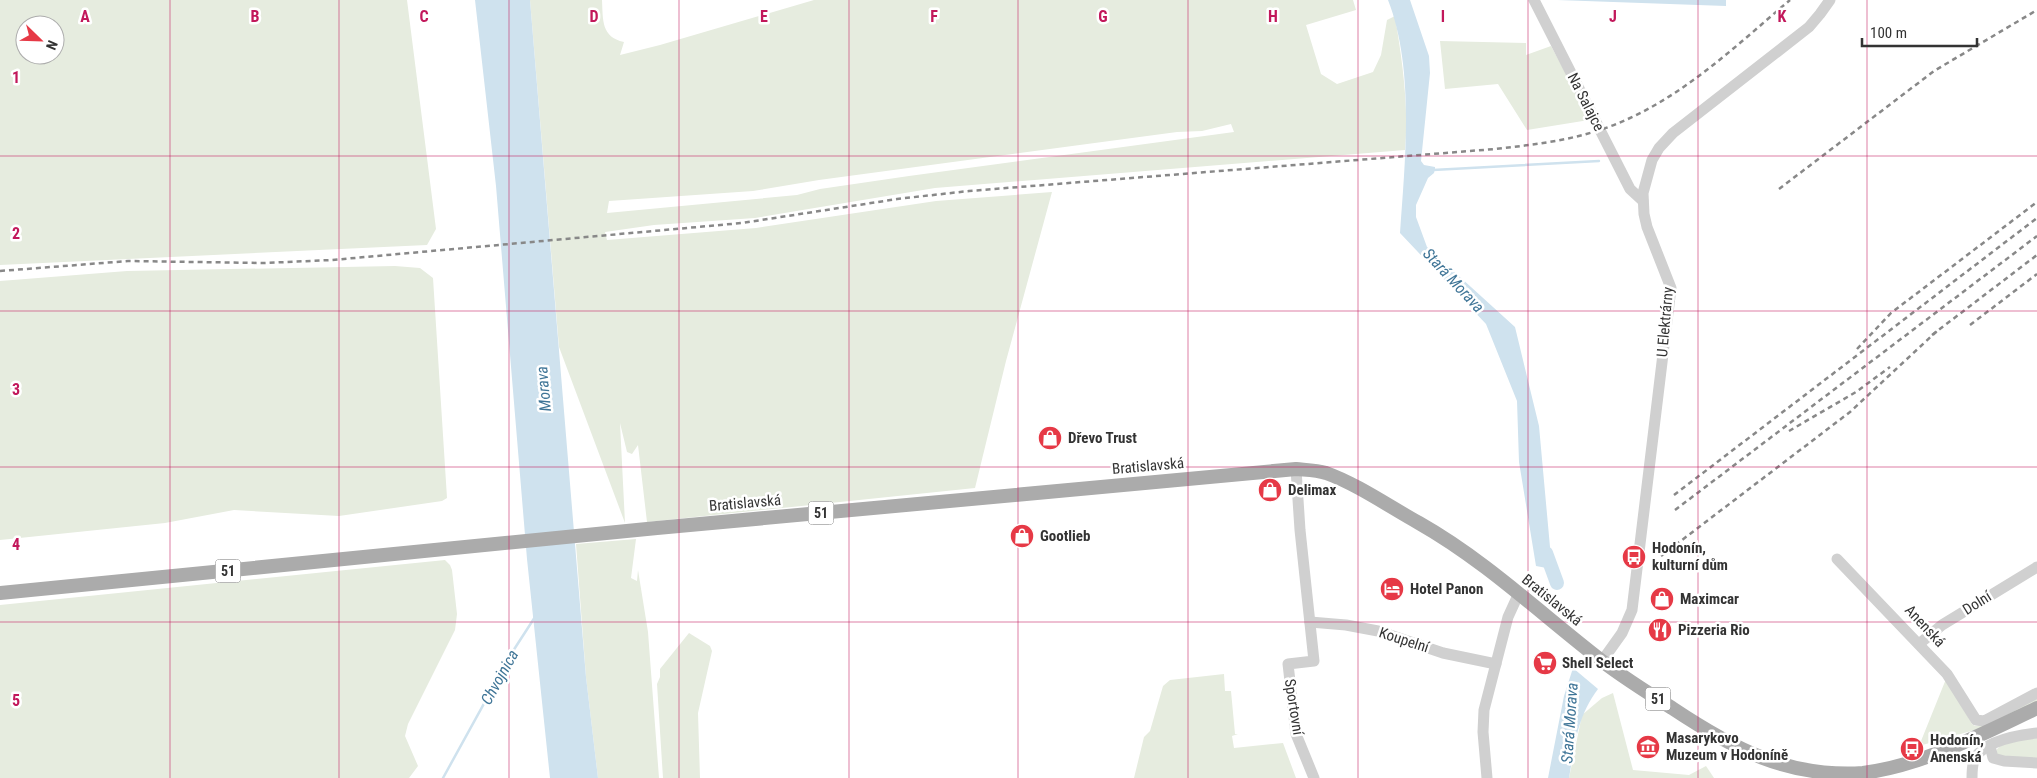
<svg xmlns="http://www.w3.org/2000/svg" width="2037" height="778" viewBox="0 0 2037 778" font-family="'Roboto Condensed',sans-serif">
<rect width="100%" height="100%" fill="#fff"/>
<g fill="#e6ecdf" fill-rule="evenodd">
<path d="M0 0H407L436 229 427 245 0 265ZM25 25H55V55H25Z"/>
<path d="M530 0H602C603 20 601 37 624 42L620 55 660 45 814 0H1353L1356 10 1306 25 1321 74 1337 84 1373 72 1381 55 1387 20 1395 16C1402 60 1409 105 1405 150L935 188 755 218 654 225 605 232 607 240 756 228 936 201 1052 192 1006 361 975 488 647 522 638 445 632 454 627 452 620 423 625 523 559 347ZM1231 124 1234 132 909 176 820 189 797 195 607 213 609 201 753 191 819 180 1177 132 1202 131Z"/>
<path d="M1440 41 1526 43V55L1551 46 1577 94 1589 120 1527 130 1498 84 1445 89Z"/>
<path d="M395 266 420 268 433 278 447 498 442 501 339 516 234 510 165 523 0 540V281L127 271Z"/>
<path d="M636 539 631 578 637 581 638 570 648 632 659 778H598L586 677 576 544Z"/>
<path d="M445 560 450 565 452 570 457 614 455 630 408 724 405 736 418 766 409 778H0V605Z"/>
<path d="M689 633 710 646 712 651 698 713 700 778H663L657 684 660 677V669Z"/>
<path d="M1224 674 1225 691H1231L1235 734H1238L1232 736 1234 748 1283 743 1296 778H1134L1144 737 1150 731 1163 686 1170 680Z"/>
<path d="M1946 679 1972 724 1975 726H1981L2037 696V703L1978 729 1919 746Z"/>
<path d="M1613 693 1633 770 1689 775 1706 766 1714 778H1569L1582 715 1602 698Z"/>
<path d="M2037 737V760L2000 757 1996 753 1997 749 2003 744Z"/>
</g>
<g fill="#cfe2ee">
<path d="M475 0H530L586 677 598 778H550L527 559 496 186Z"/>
<path d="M1388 0H1410L1429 56 1430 73 1421 161 1424 165 1435 167V169L1434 173 1428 178 1416 205V217L1427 247 1515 327 1539 426 1552 569 1536 566 1519 462 1517 401 1486 324 1400 233C1405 161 1415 69 1388 0Z"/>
<path d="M1557 0H1726V6Z"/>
<path d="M1573 668 1598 689C1577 717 1575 744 1569 778H1548L1564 696Z"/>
</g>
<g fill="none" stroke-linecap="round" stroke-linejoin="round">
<g stroke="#cfe2ee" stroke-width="2.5">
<path d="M1433 170 1599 161"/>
<path d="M443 778 513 651 535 617"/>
</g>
<path stroke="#cfe2ee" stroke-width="14" d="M1546 553 1557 583"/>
<g stroke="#d0d0d0" stroke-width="11">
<path d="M1534 0 1630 189 1643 201"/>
<path d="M1296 469 1300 530 1314 661 1288 664 1296 734 1314 778"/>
<path d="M1837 559 1947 674 1976 720 1984 721 2037 693"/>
<path d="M1310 622 1346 625 1378 631 1443 653 1496 664"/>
<path d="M1919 644 1942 625 2037 567"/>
<path d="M1602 661 1622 633 1632 610 1671 288 1647 227 1644 214 1643 193 1652 160 1659 148 1673 133 1809 27 1820 14 1830 0"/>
<path d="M1990 746 1993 758 2004 761 2037 763"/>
<path d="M1487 778 1483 732 1484 710 1508 617 1519 593"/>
<path d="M1972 778C1972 771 1972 764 1975 758 1985 741 2019 735 2037 733"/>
</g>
<path stroke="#ababab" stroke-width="14" d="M0 593 657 528 1296 469C1306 470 1316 470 1326 473 1357 484 1390 507 1419 523 1486 561 1541 614 1602 661 1624 678 1648 693 1672 708 1732 748 1787 778 1863 773 1924 765 1982 734 2037 708"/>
<g stroke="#888" stroke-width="2.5" stroke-dasharray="5 4" stroke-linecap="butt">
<path d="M1779 189 1934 71 2037 10"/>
<path d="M0 271 128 261 264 263 332 260 742 223 897 199 969 191 1495 149C1531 145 1566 141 1600 130 1675 105 1731 50 1790 0"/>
<path d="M1970 325 2037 274"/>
<path d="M1932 335 2037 255"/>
<path d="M1857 349 1891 313 2037 202"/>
<path d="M1789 431 1856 392 1890 367"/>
<path d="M1674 495 2037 218"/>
<path d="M1675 510 2037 236"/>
<path d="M1661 556 1850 412 1937 331"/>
</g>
</g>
<path fill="none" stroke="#c2185b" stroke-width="1" stroke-opacity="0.55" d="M170 0V778M339 0V778M509 0V778M679 0V778M849 0V778M1018 0V778M1188 0V778M1358 0V778M1528 0V778M1698 0V778M1867 0V778M0 156H2037M0 311H2037M0 467H2037M0 622H2037"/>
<defs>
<g id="shop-disc" transform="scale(1.25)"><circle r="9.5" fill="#e63946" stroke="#fff"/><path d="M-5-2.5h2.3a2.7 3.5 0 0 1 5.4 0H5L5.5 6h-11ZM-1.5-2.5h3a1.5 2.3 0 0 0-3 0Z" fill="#fff"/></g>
<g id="bus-disc" transform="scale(1.25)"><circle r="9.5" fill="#e63946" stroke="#fff"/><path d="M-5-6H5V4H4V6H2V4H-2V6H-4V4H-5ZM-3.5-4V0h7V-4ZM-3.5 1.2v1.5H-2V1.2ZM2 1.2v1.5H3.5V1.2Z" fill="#fff"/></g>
<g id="hotel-disc" transform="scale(1.25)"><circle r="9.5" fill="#e63946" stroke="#fff"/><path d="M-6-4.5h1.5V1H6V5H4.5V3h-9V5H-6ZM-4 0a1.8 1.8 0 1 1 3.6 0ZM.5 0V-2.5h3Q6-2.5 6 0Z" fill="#fff"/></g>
<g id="restaurant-disc" transform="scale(1.25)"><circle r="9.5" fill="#e63946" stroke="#fff"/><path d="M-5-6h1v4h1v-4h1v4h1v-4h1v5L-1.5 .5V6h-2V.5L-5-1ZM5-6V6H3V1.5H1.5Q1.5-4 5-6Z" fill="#fff"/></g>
<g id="supermarket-disc" transform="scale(1.25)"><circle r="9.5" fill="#e63946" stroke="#fff"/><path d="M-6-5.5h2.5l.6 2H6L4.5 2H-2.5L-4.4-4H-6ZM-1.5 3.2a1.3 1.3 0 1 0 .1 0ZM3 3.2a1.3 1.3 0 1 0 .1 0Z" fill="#fff"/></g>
<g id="museum-disc" transform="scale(1.25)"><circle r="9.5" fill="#e63946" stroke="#fff"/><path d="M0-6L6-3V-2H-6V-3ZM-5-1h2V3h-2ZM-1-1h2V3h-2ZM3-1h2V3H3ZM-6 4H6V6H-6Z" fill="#fff"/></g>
</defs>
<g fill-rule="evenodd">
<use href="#shop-disc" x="1050" y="438"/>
<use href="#shop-disc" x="1270" y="490"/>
<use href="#shop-disc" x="1022" y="536"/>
<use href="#bus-disc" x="1634" y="557"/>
<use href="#hotel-disc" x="1392" y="589"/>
<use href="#shop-disc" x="1662" y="599"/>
<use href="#restaurant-disc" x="1660" y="630"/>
<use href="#supermarket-disc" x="1545" y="663"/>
<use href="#museum-disc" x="1648" y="747"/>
<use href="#bus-disc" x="1912" y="749"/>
</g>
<g text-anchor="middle" stroke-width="5" stroke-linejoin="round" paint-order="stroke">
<g fill="#fff" stroke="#707070" stroke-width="1">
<rect x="808.5" y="501.5" width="25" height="23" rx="4"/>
<rect x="215.5" y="559.5" width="25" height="23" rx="4"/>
<rect x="1645.5" y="687.5" width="25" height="23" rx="4"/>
</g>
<g font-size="14" font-weight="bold" fill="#333">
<text x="821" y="518">51</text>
<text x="228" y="576">51</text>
<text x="1658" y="704">51</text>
</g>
<g font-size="15" fill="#333" stroke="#fff">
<text transform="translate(1586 102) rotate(63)" y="5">Na Salajce</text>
<text transform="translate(1665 322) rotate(-85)" y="5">U Elektrárny</text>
<text transform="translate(1148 466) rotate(-5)" y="5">Bratislavská</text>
<text transform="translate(745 503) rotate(-5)" y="5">Bratislavská</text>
<text transform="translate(1552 600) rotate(39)" y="5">Bratislavská</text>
<text transform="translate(1977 603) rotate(-32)" y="5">Dolní</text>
<text transform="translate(1925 626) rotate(47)" y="5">Anenská</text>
<text transform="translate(1404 640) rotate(18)" y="5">Koupelní</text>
<text transform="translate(1294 707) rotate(81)" y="5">Sportovní</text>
</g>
<g font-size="15" font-weight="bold" fill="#333" stroke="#fff" text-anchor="start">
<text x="1068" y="443">Dřevo Trust</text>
<text x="1288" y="495">Delimax</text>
<text x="1040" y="541">Gootlieb</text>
<text x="1652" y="553">Hodonín,<tspan x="1652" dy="17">kulturní dům</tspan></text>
<text x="1410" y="594">Hotel Panon</text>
<text x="1680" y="604">Maximcar</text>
<text x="1678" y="635">Pizzeria Rio</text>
<text x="1562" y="668">Shell Select</text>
<text x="1666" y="743">Masarykovo<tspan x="1666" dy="17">Muzeum v Hodoníně</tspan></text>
<text x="1930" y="745">Hodonín,<tspan x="1930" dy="17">Anenská</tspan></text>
</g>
<g font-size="16" font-style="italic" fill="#3f7597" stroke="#fff">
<text transform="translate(1454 280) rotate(47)" y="6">Stará Morava</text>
<text transform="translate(543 389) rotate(-95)" y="6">Morava</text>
<text transform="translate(499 677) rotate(-61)" y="6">Chvojnica</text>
<text transform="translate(1569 723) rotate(-86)" y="6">Stará Morava</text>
</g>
</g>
<g font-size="16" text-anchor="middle" font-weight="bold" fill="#c2185b" stroke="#fff" stroke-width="5" stroke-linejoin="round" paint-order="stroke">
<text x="85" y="22">A</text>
<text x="255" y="22">B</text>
<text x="424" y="22">C</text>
<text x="594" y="22">D</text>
<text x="764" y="22">E</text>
<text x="934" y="22">F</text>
<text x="1103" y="22">G</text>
<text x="1273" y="22">H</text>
<text x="1443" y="22">I</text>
<text x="1613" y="22">J</text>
<text x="1782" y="22">K</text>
<text x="16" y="83">1</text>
<text x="16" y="239">2</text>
<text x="16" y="395">3</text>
<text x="16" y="550">4</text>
<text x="16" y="706">5</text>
</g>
<g transform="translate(40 40) rotate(113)"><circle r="24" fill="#ffffff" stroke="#adadad"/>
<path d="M0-4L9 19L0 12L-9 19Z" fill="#e63946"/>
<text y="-8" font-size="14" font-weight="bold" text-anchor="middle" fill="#333333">N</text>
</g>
<path d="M1862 38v8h115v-8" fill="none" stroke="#333333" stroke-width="2.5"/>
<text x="1870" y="38" font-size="15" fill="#333333" stroke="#ffffff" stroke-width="4" paint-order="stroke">100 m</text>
</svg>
